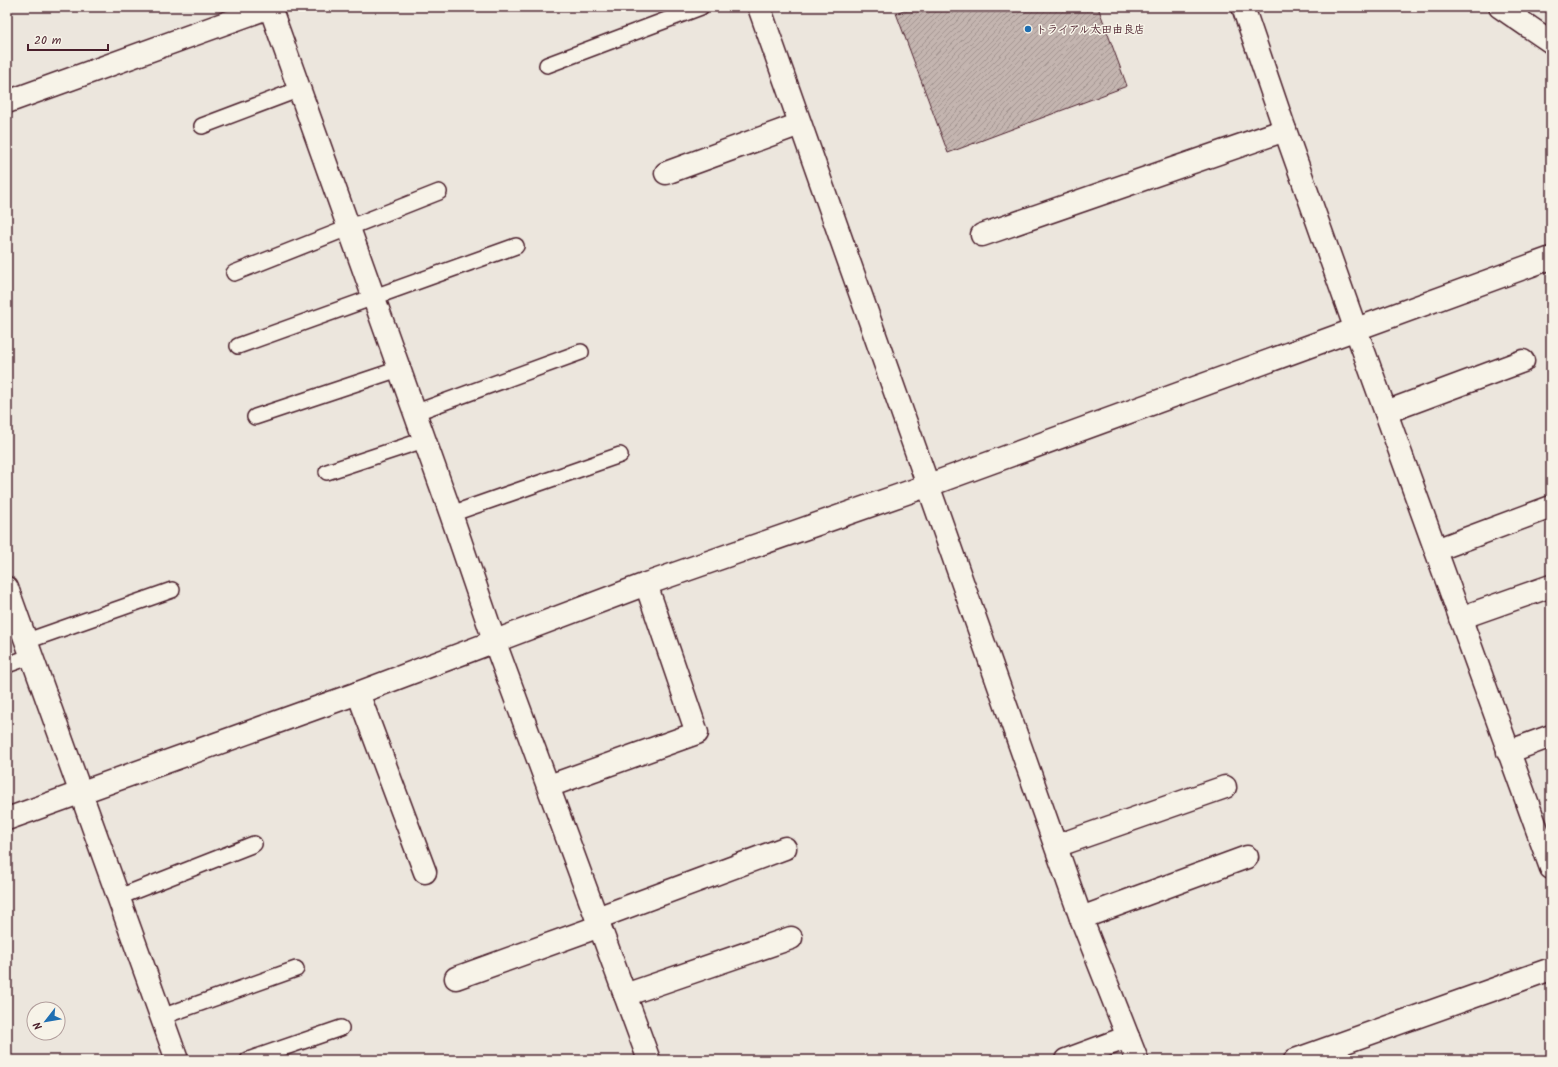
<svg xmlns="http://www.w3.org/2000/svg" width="1558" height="1067" viewBox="0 0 1558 1067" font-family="Kalam,'Klee One',sans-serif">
<defs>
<pattern id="building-hatch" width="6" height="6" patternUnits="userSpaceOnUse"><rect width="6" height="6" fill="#c4b5b0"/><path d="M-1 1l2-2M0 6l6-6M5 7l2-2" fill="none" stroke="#a1938f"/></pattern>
</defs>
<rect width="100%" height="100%" fill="#ece6dd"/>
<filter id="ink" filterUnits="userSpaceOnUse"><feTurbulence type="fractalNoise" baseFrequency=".025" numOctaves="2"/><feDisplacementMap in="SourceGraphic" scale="8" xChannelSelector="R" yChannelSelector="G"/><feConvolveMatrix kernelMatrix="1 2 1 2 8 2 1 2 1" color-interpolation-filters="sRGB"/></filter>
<g filter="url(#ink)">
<path fill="url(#building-hatch)" stroke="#4a1f2b" d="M911 7H1098L1127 86 948 153 896 13Z"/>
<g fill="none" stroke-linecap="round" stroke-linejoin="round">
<g stroke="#4a1f2b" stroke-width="18">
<g id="lane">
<path d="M547 65 701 7"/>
<path d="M202 126 300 89"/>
<path d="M234 273 439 192"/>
<path d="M238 346 516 246"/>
<path d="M414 413 581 352"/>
<path d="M255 417 399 369"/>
<path d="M327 472 424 440"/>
<path d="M451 514 620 455"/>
<path d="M27 641 172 590"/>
<path d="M7 665 32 656"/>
<path d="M119 897 254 844"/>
<path d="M161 1017 296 969"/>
<path d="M248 1060 341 1028"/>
</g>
</g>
<g stroke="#4a1f2b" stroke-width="25">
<g id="street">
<path d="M270 7 451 514 494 640 649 1060"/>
<path d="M759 7 1081 918 1137 1060"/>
<path d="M1243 7 1285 130 1356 330 1551 868"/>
<path d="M7 102 270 7"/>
<path d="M666 173 800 124"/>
<path d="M982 235 1285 130"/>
<path d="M1386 412 1523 361"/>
<path d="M1436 550 1551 507"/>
<path d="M7 588 177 1060"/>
<path d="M1460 618 1551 586"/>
<path d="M358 693 425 872"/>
<path d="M1508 752 1551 736"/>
<path d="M549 786 697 733 646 584"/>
<path d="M7 819 358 693 646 584 929 485 1551 258"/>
<path d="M1056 846 1225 787"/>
<path d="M597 918 785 848"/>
<path d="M1081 918 1247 857"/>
<path d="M456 978 600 926"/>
<path d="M625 995 791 938"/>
<path d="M1066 1060 1128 1037"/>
<path d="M1295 1060 1551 969"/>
</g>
</g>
<g stroke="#4a1f2b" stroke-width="25">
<path id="secondary" d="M1500 7 1551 42"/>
</g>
<use href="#lane" stroke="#f7f3e8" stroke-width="15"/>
<use href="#street" stroke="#f7f3e8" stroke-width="22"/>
<use href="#secondary" stroke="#f7f3e8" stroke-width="22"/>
</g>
</g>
<circle fill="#1f6fb2" stroke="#f7f3e8" stroke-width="1.5" cx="1028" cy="29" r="4"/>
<g text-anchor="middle" stroke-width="3" stroke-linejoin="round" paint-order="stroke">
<g font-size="11" font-weight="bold" fill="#4a1f2b" stroke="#f7f3e8" text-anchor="start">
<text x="1036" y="33">トライアル太田由良店</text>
</g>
</g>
<rect width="1558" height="1067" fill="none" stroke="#f7f3e8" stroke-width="24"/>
<rect x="12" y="12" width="1534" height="1043" fill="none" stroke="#4a1f2b" stroke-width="1.5" filter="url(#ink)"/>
<g transform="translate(46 1021) rotate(239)"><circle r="19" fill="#f7f3e8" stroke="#b29e9c"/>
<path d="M0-3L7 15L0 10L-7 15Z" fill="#1f6fb2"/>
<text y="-6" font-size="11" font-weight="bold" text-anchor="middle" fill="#4a1f2b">N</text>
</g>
<path d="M28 44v6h80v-6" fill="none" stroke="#4a1f2b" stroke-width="2"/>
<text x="34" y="44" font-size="12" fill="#4a1f2b" stroke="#f7f3e8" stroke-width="3" paint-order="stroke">20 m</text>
</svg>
